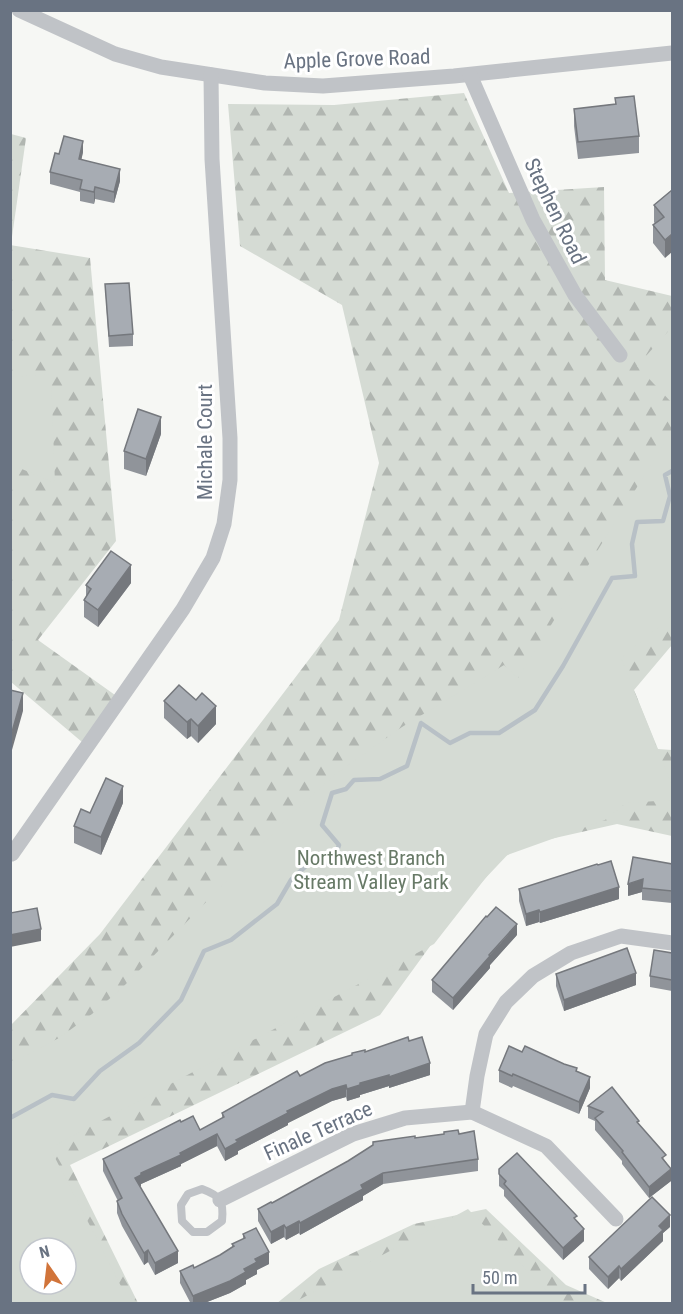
<svg xmlns="http://www.w3.org/2000/svg" width="683" height="1314" viewBox="0 0 683 1314" font-family="'Roboto Condensed',sans-serif">
<defs>
<pattern id="forest-firs" width="22" height="20" patternUnits="userSpaceOnUse" patternTransform="scale(1.5)"><rect width="22" height="20" fill="#d5dbd4"/><path d="M5 1l3.5 6h-7zM16 11l3.5 6h-7z" fill="#b1b6b1"/></pattern>
</defs>
<rect width="100%" height="100%" fill="#f6f7f4"/>
<g fill="url(#forest-firs)" fill-rule="evenodd">
<path d="M464 93 509 193 604 187 605 280 672 296V645L634 690 658 749 672 750V836L617 824 515 847 460 905 380 1015 70 1165 138 1303 11 1304V1025L100 934 339 620 379 463 342 305 240 246 228 104 334 105ZM30 1248H66V1284H30Z"/>
<path d="M11 134 26 138 11 244 10 134Z"/>
<path d="M10 245 90 258 116 541 38 640 115 695 82 742 11 682Z"/>
<path d="M486 1209 566 1285 607 1303 276 1304 319 1269 414 1224Z"/>
</g>
<g fill="#d5dbd4" fill-rule="evenodd">
<path d="M672 327V403L637 366Z"/>
<path d="M51 374 55 483 10 464 11 377Z"/>
<path d="M672 431V616L621 658 672 785V800L626 803 605 820 502 857 434 944 50 1148 124 1292 138 1303H11V1063L59 1038 92 1014 123 987 297 809 337 773 402 727 504 665 518 678ZM30 1248H66V1284H30Z"/>
<path d="M468 1209 558 1303H293Z"/>
</g>
<g fill="none" stroke-linecap="round" stroke-linejoin="round">
<path stroke="#b8c0c6" stroke-width="4.5" d="M10 1118 52 1095 74 1099 100 1071 139 1043 181 1000 204 951 231 940 277 904 291 880 309 863H333L339 845 322 825 332 793 346 789 354 780 380 779 407 766 421 723 450 743 470 733H499L535 710 563 666 612 578 635 576 632 544 637 522 663 521 670 496 665 475 672 471"/>
<path stroke="#c0c3c7" stroke-width="8" d="M202 1189C221 1196 224 1201 222 1221L207 1232H193L182 1221 181 1205 188 1194Z"/>
<g stroke="#c0c3c7" stroke-width="15">
<path d="M19 10 115 54 161 67 265 83 323 86 454 76 672 53"/>
<path d="M470 75 533 220 575 295 620 355"/>
<path d="M12 854 183 609 213 558 224 524 230 480V438L212 159 211 75"/>
<path d="M472 1112 477 1076 486 1034 506 1002 533 976 571 953 621 936 672 943"/>
<path d="M220 1200 353 1134 405 1118 472 1112 546 1146 616 1219"/>
</g>
</g>
<g fill="#90949a">
<path d="M615 98 639 136V153L578 159 574 126V109L615 104Z"/>
<path d="M83 152 81 160 120 181 114 203 95 199 94 204 80 201V192L50 184V172L59 154Z"/>
<path d="M672 190 665 258 653 243V225L655 224 654 222V205Z"/>
<path d="M105 284 133 334V346L109 347Z"/>
<path d="M161 434 146 476 124 469V451Z"/>
<path d="M131 583 98 627 84 617V600L86 597V585Z"/>
<path d="M164 701 216 724 198 743 191 736 187 739 164 718Z"/>
<path d="M123 803 101 855 74 843V826L90 813Z"/>
<path d="M672 864V903L642 900V892L628 896Z"/>
<path d="M519 889 619 899 540 923 539 922 526 926 519 901Z"/>
<path d="M517 935 490 965V968L453 1010 432 992V980Z"/>
<path d="M672 953V991L650 987V976Z"/>
<path d="M556 974 636 985 564 1011 556 986Z"/>
<path d="M409 1041 430 1075 389 1088V1086L360 1095V1097L347 1101 346 1097 332 1101 288 1123V1125L238 1151V1154L225 1161 217 1146 181 1164V1166L141 1184 140 1187 178 1263 155 1275 148 1262 144 1265 122 1226 117 1213V1201H118L103 1171V1159L181 1122 200 1130 222 1118V1113L300 1076 365 1052Z"/>
<path d="M522 1052 577 1071 590 1088 579 1114 513 1086 512 1088 499 1082V1070Z"/>
<path d="M588 1106 639 1124 666 1162 671 1181 649 1198 622 1164V1161L595 1130V1121L588 1118Z"/>
<path d="M459 1134 478 1159V1171L383 1184 363 1196V1200L300 1235 299 1233 286 1240 284 1237 271 1244 258 1221V1209L415 1138Z"/>
<path d="M499 1169 577 1221 584 1241 563 1260 504 1196V1190L499 1186Z"/>
<path d="M670 1227 663 1233V1241L621 1281 619 1278 608 1289 589 1269V1257Z"/>
<path d="M243 1234 269 1264 257 1270V1274L246 1280V1284L230 1293 202 1304H191L180 1283V1271L194 1268 220 1255 232 1247V1244L243 1239Z"/>
</g>
<g fill="#75787d">
<path d="M83 141V152L79 171V159Z"/>
<path d="M120 169V181L114 203V192Z"/>
<path d="M95 187V199L94 204V192Z"/>
<path d="M672 234V252L665 258V240Z"/>
<path d="M161 417V434L146 476V459Z"/>
<path d="M131 565V583L98 627V610Z"/>
<path d="M23 693V711L10 757V739Z"/>
<path d="M216 706V724L198 743V726Z"/>
<path d="M191 719V736L187 739V722Z"/>
<path d="M123 786V803L101 855V837Z"/>
<path d="M643 879 642 892 628 896V884Z"/>
<path d="M619 887V899L540 923V912Z"/>
<path d="M539 910V922L526 926V914Z"/>
<path d="M517 924V935L490 965V968L453 1010V998Z"/>
<path d="M41 929V941L10 947V935Z"/>
<path d="M636 973V985L564 1011V1000Z"/>
<path d="M430 1063V1075L389 1088V1077Z"/>
<path d="M389 1075V1086L360 1095V1097L347 1101V1089L360 1083Z"/>
<path d="M590 1077V1088L579 1114V1102Z"/>
<path d="M346 1085V1097L332 1101 288 1123V1125L238 1151V1154L225 1161V1149L236 1140 287 1111 332 1089Z"/>
<path d="M217 1134V1146L181 1164V1166L141 1184V1186L135 1189V1178L141 1173Z"/>
<path d="M671 1169V1181L649 1198V1187Z"/>
<path d="M383 1173V1184L363 1196V1200L300 1235V1223L361 1185Z"/>
<path d="M670 1215V1227L663 1233V1241L621 1281V1269L659 1226Z"/>
<path d="M299 1221V1233L286 1240V1228Z"/>
<path d="M284 1225V1237L271 1244V1232Z"/>
<path d="M584 1229V1241L563 1260V1248Z"/>
<path d="M148 1250V1262L144 1265V1253Z"/>
<path d="M178 1251V1263L155 1275V1263Z"/>
<path d="M269 1252V1264L257 1270V1274L246 1280V1284L230 1293 202 1304H193V1296L244 1269 255 1259Z"/>
<path d="M619 1266V1278L608 1289V1277Z"/>
</g>
<g fill="#a7acb3" stroke="#75787d" stroke-width="1.5">
<path d="M634 96 639 136 578 142 574 109 616 104 615 98Z"/>
<path d="M64 136 83 141 79 159 120 169 114 192 95 187 94 192 80 189 82 180 50 172 55 153 59 154Z"/>
<path d="M672 190V234L665 240 653 225 664 217 654 205Z"/>
<path d="M129 283 133 334 109 336 105 284Z"/>
<path d="M138 409 161 417 146 459 124 451Z"/>
<path d="M111 551 131 565 98 610 84 600 91 589 86 585Z"/>
<path d="M179 685 196 700 202 693 216 706 198 726 191 719 187 722 164 701Z"/>
<path d="M10 690 23 693 10 739Z"/>
<path d="M106 778 123 786 101 837 74 826 81 809 90 813Z"/>
<path d="M633 857 672 864V891L642 888 643 879 628 884Z"/>
<path d="M611 861 619 887 540 912 539 910 526 914 519 889 597 864 598 865Z"/>
<path d="M496 907 517 924 489 955 490 956 453 998 432 980 486 916 487 917Z"/>
<path d="M37 908 41 929 10 935V913Z"/>
<path d="M627 948 636 973 564 1000 556 974Z"/>
<path d="M654 950 672 953V980L650 976Z"/>
<path d="M408 1037 409 1041 422 1037 430 1063 389 1077V1075L360 1083V1085L347 1089 346 1085 332 1089 287 1111 288 1113 236 1140 238 1142 225 1149 217 1134 180 1153 181 1155 141 1173V1175L135 1178 178 1251 155 1263 148 1250 144 1253 122 1214 117 1201 122 1198 103 1159 180 1120 181 1122 193 1116 200 1130 224 1117 222 1113 297 1071 300 1076 325 1063 352 1055V1053L365 1050V1052Z"/>
<path d="M509 1046 522 1052 525 1046 564 1064 577 1068 576 1071 590 1077 579 1102 513 1074 512 1076 499 1070Z"/>
<path d="M612 1087 639 1121 637 1122 666 1155 662 1158 671 1169 649 1187 622 1152 623 1151 595 1118 603 1112 588 1106Z"/>
<path d="M458 1130 459 1134 474 1131 478 1159 383 1173 361 1185 363 1189 300 1223 299 1221 286 1228 284 1225 271 1232 258 1209 271 1202 272 1203 348 1161 373 1145V1142L415 1136V1138L444 1134V1132Z"/>
<path d="M517 1153 577 1216 574 1218 584 1229 563 1248 504 1184 506 1181 499 1174V1169Z"/>
<path d="M652 1197 670 1215 659 1226 663 1230 621 1269 619 1266 608 1277 589 1257Z"/>
<path d="M256 1228 269 1252 255 1259 257 1262 244 1269 246 1272 230 1281 193 1296 180 1271 193 1265 194 1268 220 1255 234 1246 232 1244 245 1238 243 1234Z"/>
</g>
<g text-anchor="middle" stroke-width="6" stroke-linejoin="round" paint-order="stroke">
<g font-size="21" fill="#697382" stroke="#fff">
<text transform="translate(357 59) rotate(-2)" y="7">Apple Grove Road</text>
<text transform="translate(555 211) rotate(64)" y="7">Stephen Road</text>
<text transform="translate(205 442) rotate(-90)" y="7">Michale Court</text>
<text transform="translate(318 1131) rotate(-24)" y="7">Finale Terrace</text>
</g>
<g font-size="21" fill="#687a67" stroke="#fff">
<text x="371" y="865">Northwest Branch<tspan x="371" dy="24">Stream Valley Park</tspan></text>
</g>
</g>
<rect width="683" height="1314" fill="none" stroke="#697382" stroke-width="24"/>
<g transform="translate(48 1266) rotate(346)"><circle r="28" fill="#ffffff" stroke="#c3c7cd" stroke-width="1.5"/>
<path d="M0-4.5L10 22L0 15L-10 22Z" fill="#d1743a"/>
<text y="-9" font-size="16" font-weight="bold" text-anchor="middle" fill="#697382">N</text>
</g>
<path d="M473 1284v9h112v-9" fill="none" stroke="#697382" stroke-width="3"/>
<text x="482" y="1284" font-size="18" fill="#697382" stroke="#ffffff" stroke-width="4.5" paint-order="stroke">50 m</text>
</svg>
